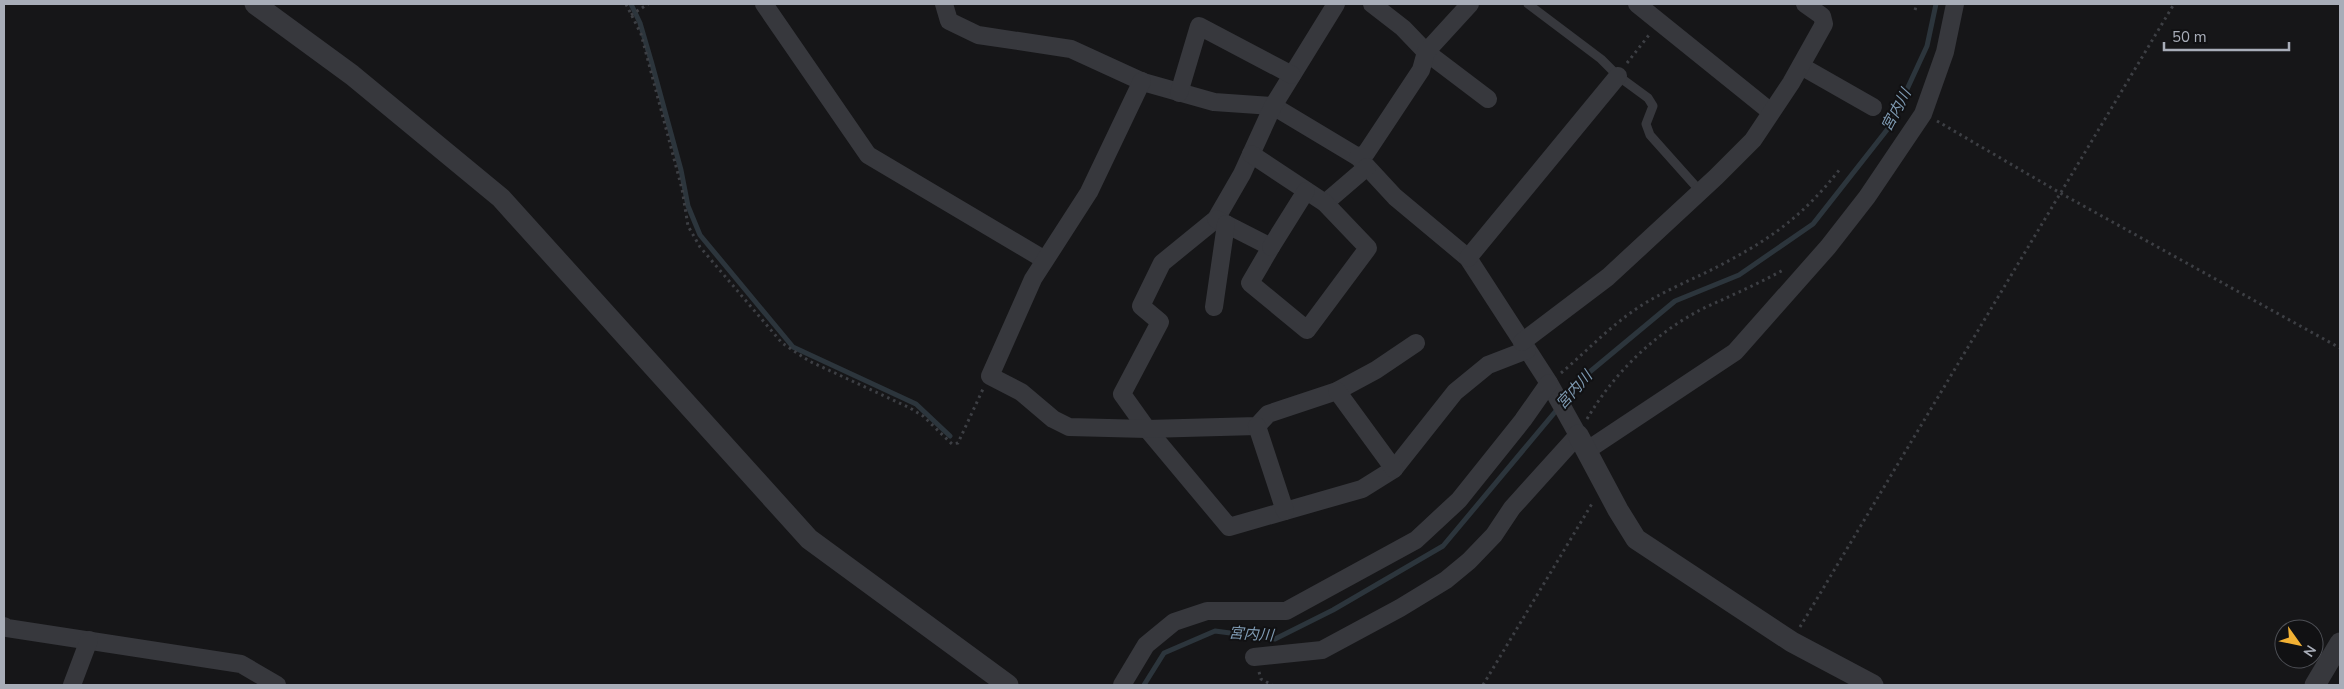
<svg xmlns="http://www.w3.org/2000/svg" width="2344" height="689" viewBox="0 0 2344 689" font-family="'Nunito Sans','Noto Sans JP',sans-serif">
<rect width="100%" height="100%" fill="#161618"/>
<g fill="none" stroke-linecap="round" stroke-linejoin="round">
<g stroke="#2c353c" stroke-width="5">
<path d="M631 4 640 23 652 64 681 170 688 206 700 235 793 347 916 404 950 436"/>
<path d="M1144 685 1164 653 1215 631 1275 639 1333 610 1443 546 1586 375 1675 301 1739 275 1813 224 1890 126 1927 46 1936 4"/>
</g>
<g stroke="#3d3f44" stroke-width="3" stroke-dasharray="2.5 4" stroke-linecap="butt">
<path d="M626 4 641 34 682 189 688 226 700 247 782 343 809 361 910 408 923 416 952 444 958 443 983 389"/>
<path d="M1915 10 1917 4"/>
<path d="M631 15 648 4"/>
<path d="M1627 63 1649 35"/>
<path d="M1937 121 2062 194 2340 348"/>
<path d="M1561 373C1587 351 1610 326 1639 307 1668 288 1700 277 1730 260 1777 235 1807 211 1840 169"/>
<path d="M1587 419C1614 373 1654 334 1702 309 1730 296 1758 284 1785 269"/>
<path d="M1800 627 2174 4"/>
<path d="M1259 672 1261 679 1272 685"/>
<path d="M1483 685 1593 502"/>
</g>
<path stroke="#37383d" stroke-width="9" d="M1528 4 1601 59 1618 76 1648 98 1653 106 1646 124 1650 135 1700 191"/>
<g stroke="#37383d" stroke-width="18">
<path d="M764 4 868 155 1045 260"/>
<path d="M944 4 949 21 978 35 1071 49 1143 82 1214 102 1273 106 1358 157 1395 197 1468 258 1549 383 1578 435 1512 508 1494 535 1469 561 1446 580 1400 608 1322 650 1254 657"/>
<path d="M1336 4 1273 106 1242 174 1216 219 1162 263 1141 306 1160 322 1122 394 1147 429 1229 527 1362 489 1394 469 1455 392 1488 365 1527 350"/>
<path d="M1372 4 1403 28 1426 52 1488 99"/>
<path d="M1637 4 1771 112"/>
<path d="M1801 66 1873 107"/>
<path d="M1142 81 1089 192 1033 279 990 376 1021 392 1053 419 1069 427 1147 429 1257 426 1268 414 1337 391 1376 370 1416 343"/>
<path d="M1179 93 1199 26 1292 75"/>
<path d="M1358 157 1366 153 1421 70 1426 52 1470 4"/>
<path d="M1325 203 1367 167"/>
<path d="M1216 219 1271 247 1250 283 1307 330 1368 248 1325 203 1251 154"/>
<path d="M1271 247 1306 191"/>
<path d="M1468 258 1618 76"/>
<path d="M1214 307 1226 224"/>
<path d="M1522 342 1608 277 1716 177 1753 140 1791 83 1824 24 1822 16 1805 4"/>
<path d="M1337 391 1394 469"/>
<path d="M1257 426 1285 511"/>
<path d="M1586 451 1735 352 1828 247 1867 197 1923 114 1945 52 1955 4"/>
<path d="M4 626 7 628 241 664 277 685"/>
<path d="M72 685 89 640"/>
<path d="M1122 685 1146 645 1174 622 1207 611H1286L1416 540 1459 500 1523 420 1549 383"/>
</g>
<g stroke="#37383d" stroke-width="21">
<path d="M255 4 352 75 501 198 809 539 1008 685"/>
<path d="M1578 435 1618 510 1636 539 1792 642 1873 685"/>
<path d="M2315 685 2340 643"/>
</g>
</g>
<g text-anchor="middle" stroke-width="4" stroke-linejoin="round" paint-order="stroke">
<g font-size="15" font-style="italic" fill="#7f9bb3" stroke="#111113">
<text transform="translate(1896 110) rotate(-62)" y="5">宮内川</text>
<text transform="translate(1574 390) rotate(-48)" y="5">宮内川</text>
<text transform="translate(1251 634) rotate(4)" y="5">宮内川</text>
</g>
</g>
<rect width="2344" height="689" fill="none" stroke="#a8adb8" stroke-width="10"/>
<g transform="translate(2299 644) rotate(123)"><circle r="24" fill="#111113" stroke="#4d4f55"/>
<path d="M0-4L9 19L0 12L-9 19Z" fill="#f2b134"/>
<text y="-8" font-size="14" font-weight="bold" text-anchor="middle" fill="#a8adb8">N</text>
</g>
<path d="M2164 42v8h125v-8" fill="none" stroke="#a8adb8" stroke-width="2.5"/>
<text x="2172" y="42" font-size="15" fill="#a8adb8" stroke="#111113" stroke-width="4" paint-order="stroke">50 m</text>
</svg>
